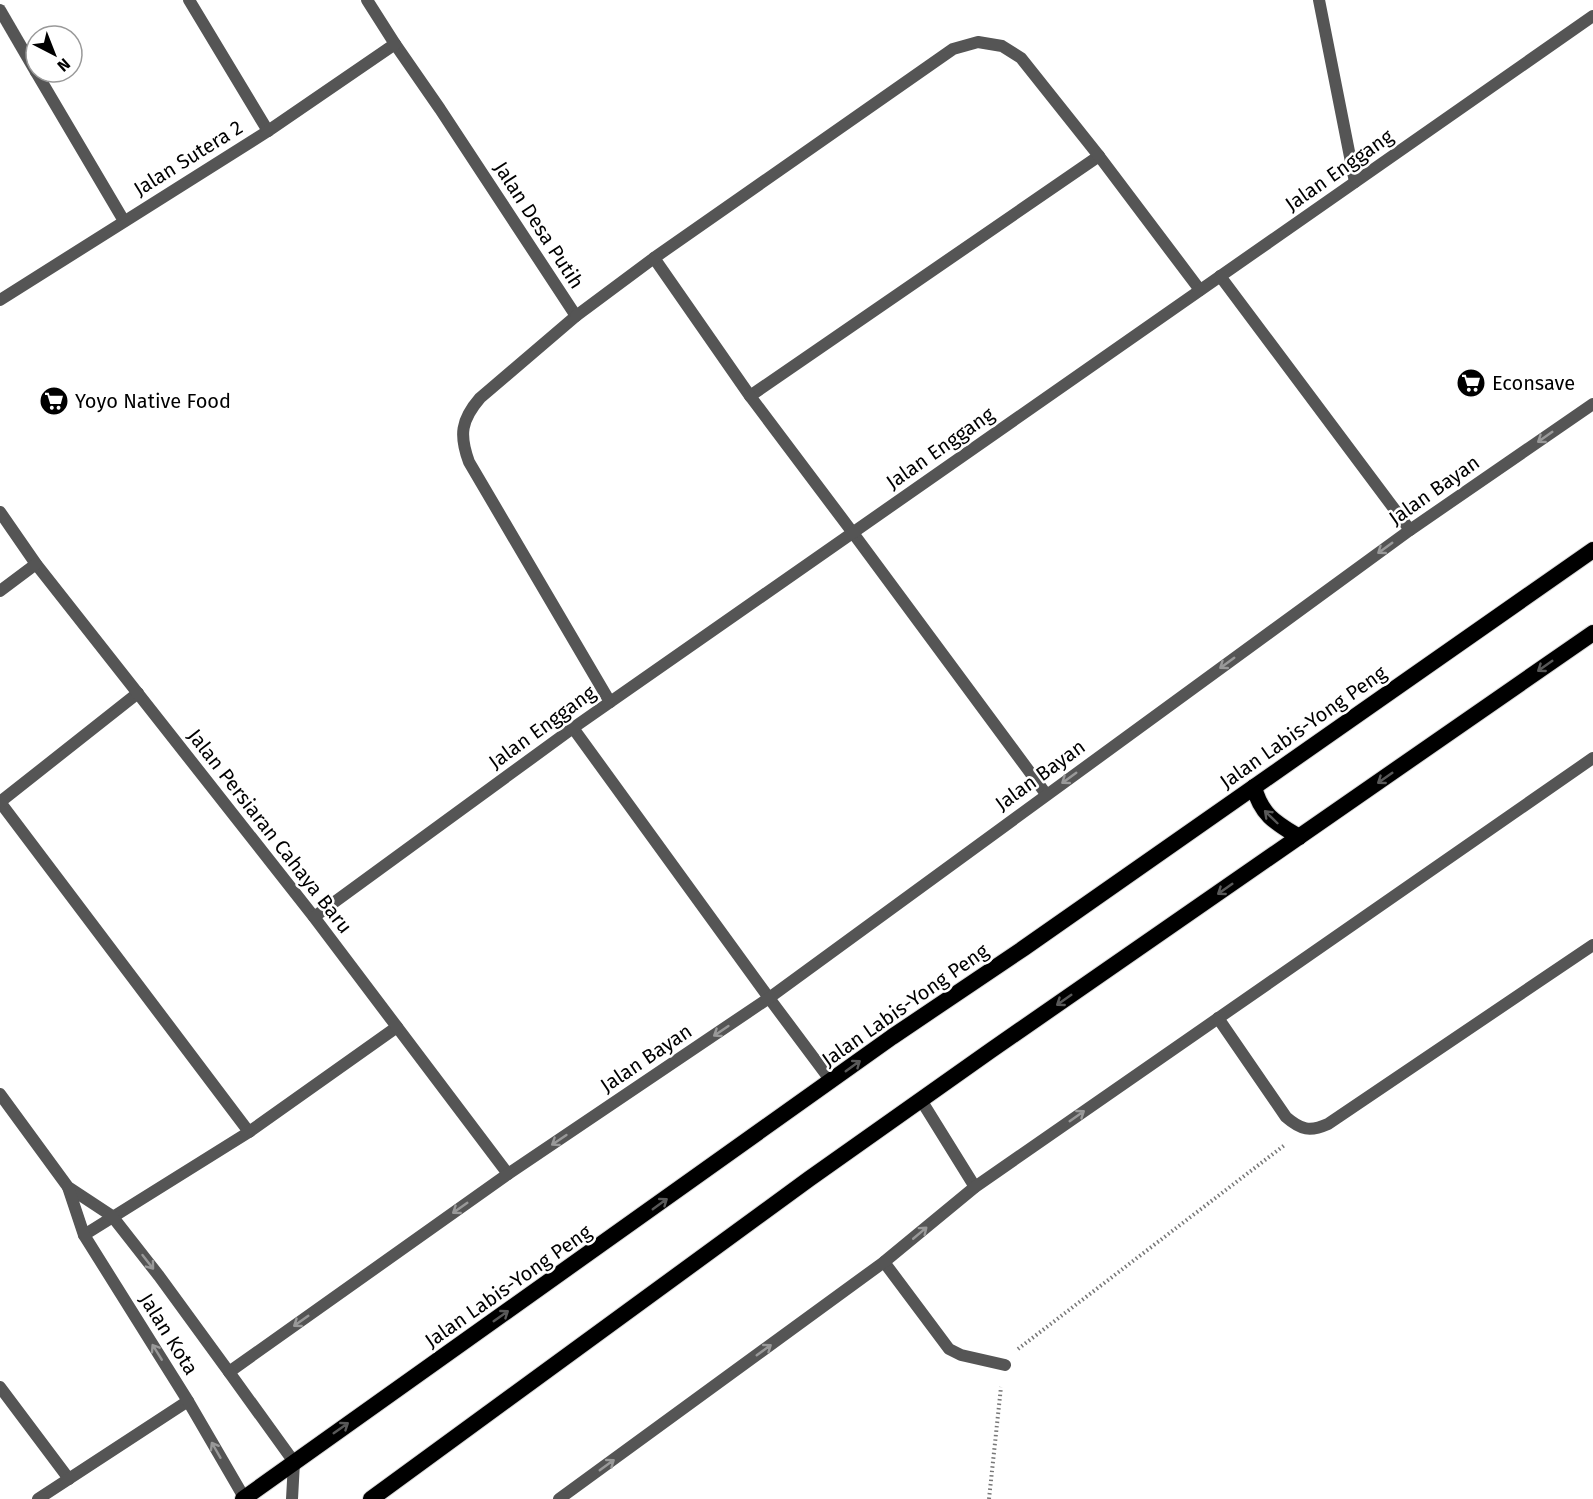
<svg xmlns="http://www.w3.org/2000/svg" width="1593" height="1499" viewBox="0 0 1593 1499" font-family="'Fira Sans',sans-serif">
<rect width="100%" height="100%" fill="#fff"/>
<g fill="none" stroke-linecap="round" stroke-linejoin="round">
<g stroke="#dbdbdb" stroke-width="18">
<g id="trunk">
<path d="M1254 787C1261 815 1276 823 1299 837"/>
<path d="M243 1499 892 1037 1024 948 1593 550"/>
<path d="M371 1499 809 1179 990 1051 1593 633"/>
</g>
</g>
<g stroke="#777" stroke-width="4" stroke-dasharray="1.5 3" stroke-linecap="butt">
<path d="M1018 1349 1286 1144"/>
<path d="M989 1499 1001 1387"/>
</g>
<g stroke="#555" stroke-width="12">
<path d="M189 0 268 131"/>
<path d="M1220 276 1410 530"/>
<path d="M750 396 1099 156"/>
<path d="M853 533 1046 794"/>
<path d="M573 728 769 998"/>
<path d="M0 802 249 1132"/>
<path d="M0 802 138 693"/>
<path d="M1218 1018 1286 1117C1301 1130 1310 1132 1328 1124L1593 945"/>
<path d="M84 1235 249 1132 397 1027"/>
<path d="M884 1262 949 1349 961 1355 1005 1365"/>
<path d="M0 1387 69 1479"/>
</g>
<g stroke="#555" stroke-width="12">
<path d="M1319 0 1355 182"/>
<path d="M0 10 36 72"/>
<path d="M395 44 440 109 576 316 480 398C461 420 459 435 469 462L610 702"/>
<path d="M36 72 124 221"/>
<path d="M654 258 750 396 853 533"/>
<path d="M576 316 654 258 953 49 978 42 1002 46 1021 58 1099 156 1200 290"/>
<path d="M0 512 36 564 314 917 508 1174"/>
<path d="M0 591 36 564"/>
<path d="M314 917 573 728 1593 16"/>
<path d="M769 998 831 1081"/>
<path d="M921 1100 975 1187"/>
<path d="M229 1372 508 1174 769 998 1410 530 1593 404"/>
<path d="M38 1499 188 1401"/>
<path d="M559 1499 884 1262 975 1187 1593 758"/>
</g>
<g stroke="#555" stroke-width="12">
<path d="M0 300 268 131 395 44 367 0"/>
<path d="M0 1094 68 1187 112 1216 159 1276 229 1372 294 1462 292 1499"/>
<path d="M68 1187 84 1235 188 1401 245 1499"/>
</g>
<use href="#trunk" stroke="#000" stroke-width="16"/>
</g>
<defs><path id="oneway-shaft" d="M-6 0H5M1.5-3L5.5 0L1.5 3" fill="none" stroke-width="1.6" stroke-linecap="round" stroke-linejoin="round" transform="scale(1.5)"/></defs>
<g stroke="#999">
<use href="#oneway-shaft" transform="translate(1545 437) rotate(145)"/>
<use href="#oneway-shaft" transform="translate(1385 548) rotate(144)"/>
<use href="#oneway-shaft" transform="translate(1227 663) rotate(144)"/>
<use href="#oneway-shaft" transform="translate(1069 778) rotate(144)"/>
<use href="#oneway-shaft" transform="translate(721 1031) rotate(146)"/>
<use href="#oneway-shaft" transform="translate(1077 1116) rotate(-35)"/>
<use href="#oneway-shaft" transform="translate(559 1140) rotate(146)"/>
<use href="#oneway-shaft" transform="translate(460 1208) rotate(145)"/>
<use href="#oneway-shaft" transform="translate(920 1233) rotate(-40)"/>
<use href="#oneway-shaft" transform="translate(148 1262) rotate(52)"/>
<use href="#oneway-shaft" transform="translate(301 1321) rotate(145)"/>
<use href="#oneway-shaft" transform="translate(764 1350) rotate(-36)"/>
<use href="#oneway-shaft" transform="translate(157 1352) rotate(-122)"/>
<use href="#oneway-shaft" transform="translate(216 1450) rotate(-120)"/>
<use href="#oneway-shaft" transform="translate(607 1465) rotate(-36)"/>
</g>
<g stroke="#595959">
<use href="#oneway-shaft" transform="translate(1545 666) rotate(145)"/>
<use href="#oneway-shaft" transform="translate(1385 778) rotate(145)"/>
<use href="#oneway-shaft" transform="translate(1271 817) rotate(-136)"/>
<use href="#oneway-shaft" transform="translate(1225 889) rotate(145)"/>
<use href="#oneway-shaft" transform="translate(1064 1000) rotate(145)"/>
<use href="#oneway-shaft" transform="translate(853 1066) rotate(-36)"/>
<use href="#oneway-shaft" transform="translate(660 1204) rotate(-36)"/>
<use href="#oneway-shaft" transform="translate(501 1316) rotate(-35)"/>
<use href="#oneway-shaft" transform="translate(341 1428) rotate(-35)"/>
</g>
<defs>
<g id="supermarket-disc" transform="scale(1.5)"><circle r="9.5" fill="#000" stroke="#fff"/><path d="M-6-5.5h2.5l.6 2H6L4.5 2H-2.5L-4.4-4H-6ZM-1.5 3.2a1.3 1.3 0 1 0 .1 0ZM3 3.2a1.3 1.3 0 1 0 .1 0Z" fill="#fff"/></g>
</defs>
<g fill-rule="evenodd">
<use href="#supermarket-disc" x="1471" y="383"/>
<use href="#supermarket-disc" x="54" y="401"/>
</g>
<g text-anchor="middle" stroke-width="5" stroke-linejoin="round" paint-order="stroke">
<g font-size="20" fill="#000" stroke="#fff">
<text transform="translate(188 158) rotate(-32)" y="7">Jalan Sutera 2</text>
<text transform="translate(1339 170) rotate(-35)" y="7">Jalan Enggang</text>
<text transform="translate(539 225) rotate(57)" y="7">Jalan Desa Putih</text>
<text transform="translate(940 448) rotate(-35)" y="7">Jalan Enggang</text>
<text transform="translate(1434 490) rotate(-35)" y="7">Jalan Bayan</text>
<text transform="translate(542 727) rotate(-36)" y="7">Jalan Enggang</text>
<text transform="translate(1303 727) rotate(-35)" y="7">Jalan Labis-Yong Peng</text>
<text transform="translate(1040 775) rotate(-36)" y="7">Jalan Bayan</text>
<text transform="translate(270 831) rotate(52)" y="7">Jalan Persiaran Cahaya Baru</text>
<text transform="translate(905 1005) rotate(-35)" y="7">Jalan Labis-Yong Peng</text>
<text transform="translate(646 1058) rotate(-34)" y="7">Jalan Bayan</text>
<text transform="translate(508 1286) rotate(-35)" y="7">Jalan Labis-Yong Peng</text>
<text transform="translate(169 1334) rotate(58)" y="7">Jalan Kota</text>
</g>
<g font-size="20" fill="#000" stroke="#fff" text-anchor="start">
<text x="1492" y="390">Econsave</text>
<text x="75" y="408">Yoyo Native Food</text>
</g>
</g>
<g transform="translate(54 54) rotate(138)"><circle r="28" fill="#ffffff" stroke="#999999" stroke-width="1.5"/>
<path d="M0-4.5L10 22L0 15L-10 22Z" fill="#000000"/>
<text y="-9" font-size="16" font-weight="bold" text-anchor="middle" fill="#000000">N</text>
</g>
</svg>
